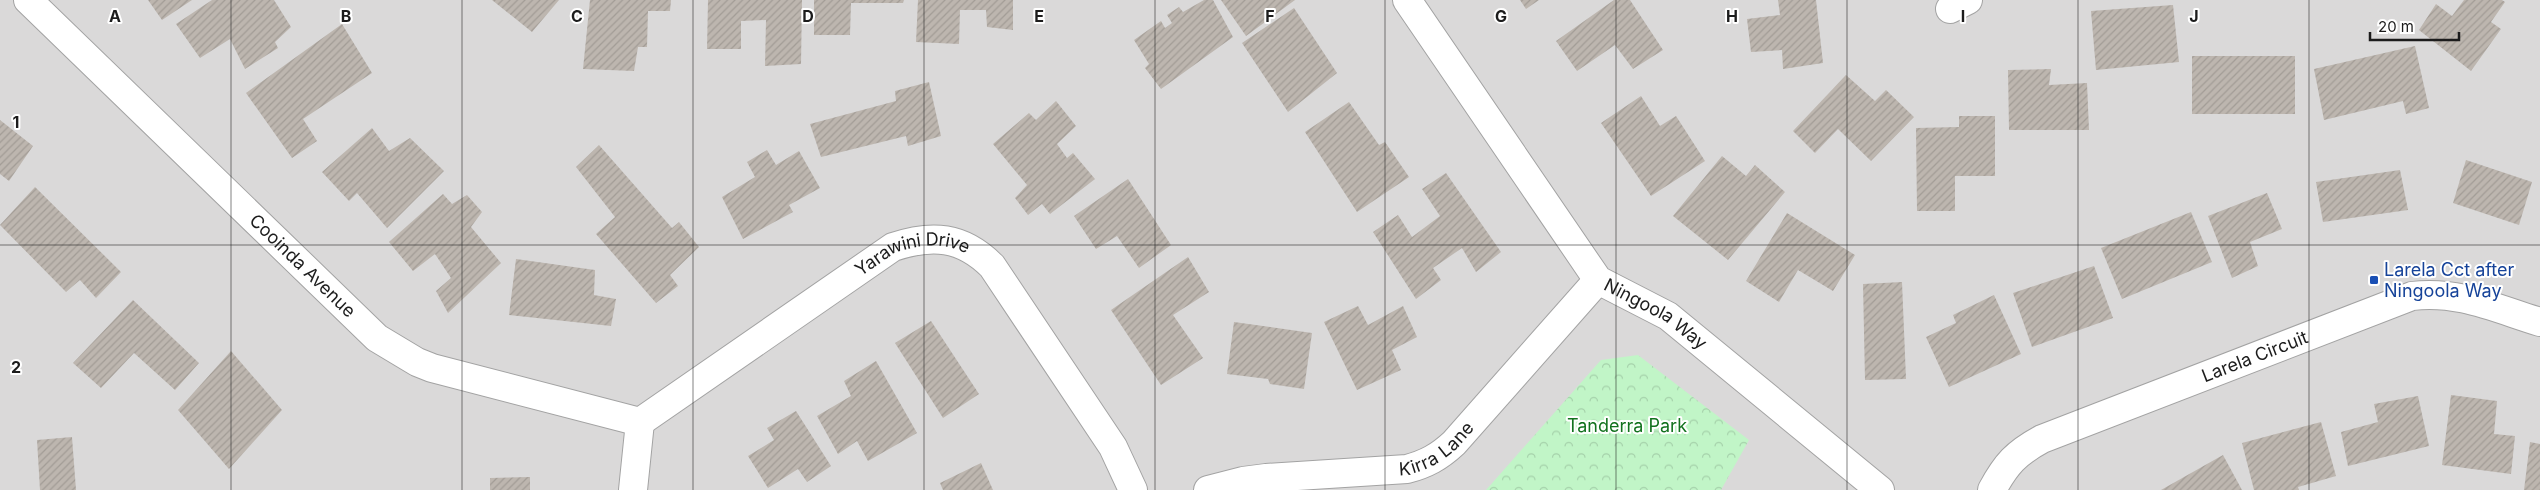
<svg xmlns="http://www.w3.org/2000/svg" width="2540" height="490" viewBox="0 0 2540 490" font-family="Inter,sans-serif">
<defs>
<pattern id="park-crowns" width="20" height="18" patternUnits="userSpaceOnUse" patternTransform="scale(1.25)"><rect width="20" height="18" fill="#c1f5c7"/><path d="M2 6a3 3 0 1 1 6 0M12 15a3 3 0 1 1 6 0" fill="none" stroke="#a5d1aa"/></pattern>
<pattern id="building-hatch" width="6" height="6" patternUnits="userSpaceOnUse" patternTransform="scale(1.25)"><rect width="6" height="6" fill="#bdb6af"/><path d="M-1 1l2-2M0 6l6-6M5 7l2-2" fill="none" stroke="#a29c96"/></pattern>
</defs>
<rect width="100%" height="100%" fill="#edeae2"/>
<rect fill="#dad9d9" x="0" y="0" width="2540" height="490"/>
<path fill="url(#park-crowns)" d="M1638 355 1749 440 1721 490H1486L1601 360Z"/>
<g fill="url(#building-hatch)">
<path d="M148 0H192L162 20Z"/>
<path d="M212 0H274L291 27 275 42 278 48 245 69 230 39 200 58 176 24Z"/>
<path d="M492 0H559L532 32Z"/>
<path d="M590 0H671L670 11H648L647 47H638L634 71 583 69Z"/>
<path d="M708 0H802L801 64 765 66 766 20 741 21V49H707Z"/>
<path d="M814 0H904L903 3H851L850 35H814Z"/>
<path d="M918 0H1013V30L987 27 986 10H960L959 44 916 42Z"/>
<path d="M1204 0H1213L1233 37 1161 89 1145 68 1149 64 1134 40 1161 21 1165 28 1172 23 1167 15 1179 7 1183 12Z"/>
<path d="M1221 0H1295L1246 36Z"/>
<path d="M1520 0H1539L1526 9Z"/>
<path d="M1614 0H1630L1663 50 1633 69 1615 45 1577 71 1556 41Z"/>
<path d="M1778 0H1816L1823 63 1783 69 1782 50 1751 52 1747 19 1780 15Z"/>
<path d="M2464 0H2502L2505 2 2491 22 2501 29 2471 71 2419 30 2436 4 2452 16Z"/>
<path d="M2173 5 2179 62 2096 70 2091 11Z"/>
<path d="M1294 8 1337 73 1288 112 1242 43Z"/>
<path d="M342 24 372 73 303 119 317 141 292 158 246 93Z"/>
<path d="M2415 46 2429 108 2406 114 2403 101 2324 120 2314 69Z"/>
<rect x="2192" y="56" width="103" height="58"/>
<path d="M2051 69 2049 85 2087 83 2089 130H2009L2008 70Z"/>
<path d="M1846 75 1875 101 1886 90 1914 117 1871 161 1838 129 1815 153 1793 131Z"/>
<path d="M929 82 941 136 908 146 906 136 821 157 810 124 896 101 895 91Z"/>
<path d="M1641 96 1660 126 1676 116 1705 161 1651 196 1601 123Z"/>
<path d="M1056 101 1076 126 1057 144 1067 158 1073 153 1095 179 1050 214 1042 204 1028 215 1015 198 1027 185 993 144 1029 113 1036 120Z"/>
<path d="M1349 102 1379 145 1385 142 1409 177 1357 212 1305 132Z"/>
<path d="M1959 116H1995V176H1955V211H1917L1916 128 1959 127Z"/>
<path d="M0 120 33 146 9 181 0 174Z"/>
<path d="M372 128 389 151 410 138 444 171 387 228 357 193 349 201 322 172Z"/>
<path d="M599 145 672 228 679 222 699 247 670 275 678 286 656 303 596 234 615 217 576 167Z"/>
<path d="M767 150 776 165 799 151 820 188 789 205 793 212 743 239 722 197 755 177 747 162Z"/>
<path d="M1722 156 1746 176 1755 165 1785 192 1728 260 1673 216Z"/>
<path d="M2466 160 2532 182 2519 225 2453 203Z"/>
<path d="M2400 170 2408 210 2323 222 2316 182Z"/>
<path d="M1446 173 1501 252 1476 272 1462 248 1433 268 1441 280 1416 299 1373 232 1398 215 1412 237 1440 216 1422 189Z"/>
<path d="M1128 179 1171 245 1139 268 1117 236 1096 249 1074 216Z"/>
<path d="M35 187 121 272 96 298 80 280 66 292 0 225Z"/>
<path d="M2267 193 2282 229 2250 242 2258 266 2232 278 2208 216Z"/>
<path d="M443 194 452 204 467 195 482 212 471 227 501 263 448 313 436 291 451 278 435 254 413 271 389 242Z"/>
<path d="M2191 212 2212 262 2122 299 2101 248Z"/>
<path d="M1787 213 1855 255 1833 291 1798 270 1779 302 1746 281Z"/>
<path d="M1188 257 1209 292 1173 315 1203 358 1161 385 1111 310Z"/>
<path d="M516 259 595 270 594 295 616 299 611 326 509 315Z"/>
<path d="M2094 266 2113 318 2032 347 2013 293Z"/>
<path d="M1902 282 1906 379 1865 380 1863 284Z"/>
<path d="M1994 295 2021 354 1949 387 1926 337 1956 323 1953 315Z"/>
<path d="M133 300 199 363 175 390 134 353 101 388 73 363Z"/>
<path d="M1358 306 1368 325 1403 306 1417 337 1392 350 1401 370 1357 390 1324 322Z"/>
<path d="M931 321 979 394 943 418 895 343Z"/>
<path d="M1234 322 1312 333 1304 389 1270 384 1268 379 1227 374Z"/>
<path d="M231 351 282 410 229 469 178 410Z"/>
<path d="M876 361 917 433 868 461 857 441 838 454 817 416 851 396 844 381Z"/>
<path d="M2451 395 2497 401 2494 434 2515 436 2511 474 2442 465Z"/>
<path d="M2418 396 2429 446 2348 466 2341 432 2378 422 2374 404Z"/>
<path d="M796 411 831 466 807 482 798 469 768 488 748 456 774 440 767 428Z"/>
<path d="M2321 422 2336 476 2298 487 2299 490H2254L2242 443Z"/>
<path d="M72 437 76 490H40L37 440Z"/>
<path d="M2530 442 2540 444V490H2524Z"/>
<path d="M2223 455 2242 490H2161Z"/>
<path d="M981 463 993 490H943L940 483Z"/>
<path d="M530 477V490H490V478Z"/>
</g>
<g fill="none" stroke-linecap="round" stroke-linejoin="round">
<g stroke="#a3a3a3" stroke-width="30">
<g id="street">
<path id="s1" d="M28 0 377 338 417 362 432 368 640 422"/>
<path id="s2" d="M1407 0 1598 280 1668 316 1880 490"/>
<path d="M1950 9 1968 0"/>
<path id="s3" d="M640 422 893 247C932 234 962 236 992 266L1113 447 1133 490"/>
<path d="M633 490 640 422"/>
<path id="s4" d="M1208 490 1243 481 1266 478 1407 469C1426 464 1439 457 1454 443L1598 280"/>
<path id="s5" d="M1992 490C2006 464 2016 453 2042 439L2412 296C2458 290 2497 309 2540 322"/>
</g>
</g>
<use href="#street" stroke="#fff" stroke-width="28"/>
</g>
<path fill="none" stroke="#1c1c1c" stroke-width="1" stroke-opacity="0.55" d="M231 0V490M462 0V490M693 0V490M924 0V490M1155 0V490M1385 0V490M1616 0V490M1847 0V490M2078 0V490M2309 0V490M0 245H2540"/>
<rect fill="#1a4fb4" stroke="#fff" stroke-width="2" x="2369" y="275" width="10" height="10" rx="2.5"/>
<g text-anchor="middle" stroke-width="4" stroke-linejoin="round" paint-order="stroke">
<g font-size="18" fill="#1c1c1c" stroke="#fff">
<text dy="6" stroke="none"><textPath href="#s3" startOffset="325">Yarawini Drive</textPath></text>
<text dy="6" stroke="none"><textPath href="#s1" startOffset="382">Cooinda Avenue</textPath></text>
<text dy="6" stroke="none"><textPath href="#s2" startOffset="406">Ningoola Way</textPath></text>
<text dy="6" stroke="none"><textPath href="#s5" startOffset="301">Larela Circuit</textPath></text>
<text dy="6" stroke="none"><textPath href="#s4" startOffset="236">Kirra Lane</textPath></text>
</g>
<g font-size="18" fill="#164399" stroke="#fff" text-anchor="start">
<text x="2384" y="276">Larela Cct after<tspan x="2384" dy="21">Ningoola Way</tspan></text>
</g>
<g font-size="18" fill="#12721e" stroke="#fff">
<text x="1627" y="432">Tanderra Park</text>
</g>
</g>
<g font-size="16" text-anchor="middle" font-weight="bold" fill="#1c1c1c" stroke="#fff" stroke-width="4" stroke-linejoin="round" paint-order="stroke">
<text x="115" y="22">A</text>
<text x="346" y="22">B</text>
<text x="577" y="22">C</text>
<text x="808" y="22">D</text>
<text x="1039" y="22">E</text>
<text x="1270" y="22">F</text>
<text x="1501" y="22">G</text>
<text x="1732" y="22">H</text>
<text x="1963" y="22">I</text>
<text x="2194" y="22">J</text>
<text x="16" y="128">1</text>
<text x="16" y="373">2</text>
</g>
<path d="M2370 32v8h89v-8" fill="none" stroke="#1c1c1c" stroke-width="2.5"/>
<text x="2378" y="32" font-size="15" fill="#1c1c1c" stroke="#ffffff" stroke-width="4" paint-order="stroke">20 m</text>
</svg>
